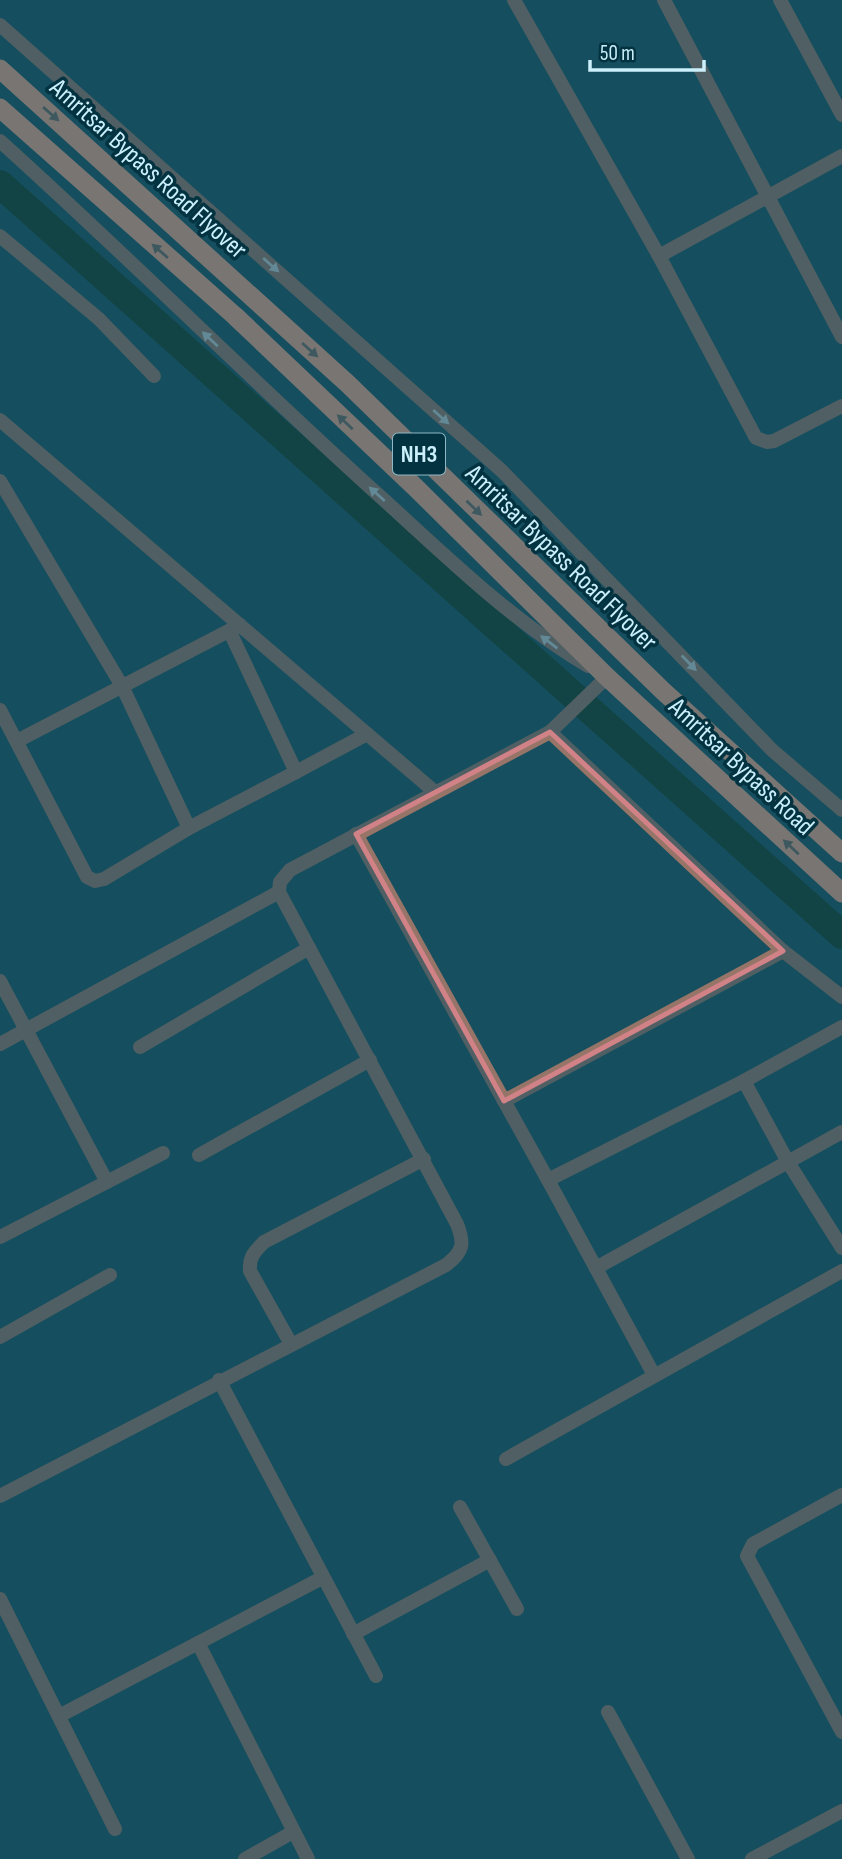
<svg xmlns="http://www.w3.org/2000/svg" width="842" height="1859" viewBox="0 0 842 1859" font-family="'Sofia Sans Condensed',sans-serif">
<rect width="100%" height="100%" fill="#164f5f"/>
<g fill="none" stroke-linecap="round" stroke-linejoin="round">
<path stroke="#0e3926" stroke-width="28" d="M0 184 842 935"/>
<g stroke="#967468" stroke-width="14">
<path d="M514 0 659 256 756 438 767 442 774 441 842 406"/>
<path d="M664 0 842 337"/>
<path d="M780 0 842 115"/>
<path d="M0 236 99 319 154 376"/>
<path d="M659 256 842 156"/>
<path d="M0 420 435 792"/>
<path d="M0 481 122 686 189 828"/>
<path d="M230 632 296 772 367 734"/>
<path d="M0 710 87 877 95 881 104 879 189 828 296 772"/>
<path d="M550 732 783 951 842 997"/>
<path d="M17 741 240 625"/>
<path d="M356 834 548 1180"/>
<path d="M0 981 107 1182"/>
<path d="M0 1044 279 892"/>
<path d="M140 1047 309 948"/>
<path d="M744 1081 788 1162 842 1248"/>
<path d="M504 1101 783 951"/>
<path d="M199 1155 370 1060"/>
<path d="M0 1237 163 1153"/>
<path d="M596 1268 842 1132"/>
<path d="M0 1337 110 1275"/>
<path d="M291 1344 250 1271C249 1257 254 1252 264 1242L424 1159"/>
<path d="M654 1375 548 1180 744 1081 842 1027"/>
<path d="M219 1380 376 1676"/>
<path d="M506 1459 842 1271"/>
<path d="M842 1495 753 1544 747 1556 842 1732"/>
<path d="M0 1496 446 1265C463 1252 465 1244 457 1224L279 892 280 882 290 870 550 732 607 677"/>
<path d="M460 1507 517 1609"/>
<path d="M0 1599 115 1829"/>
<path d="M353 1634 490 1560"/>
<path d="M198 1643 308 1859"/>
<path d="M608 1712 688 1859"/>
<path d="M59 1716 322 1578"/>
<path d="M245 1859 293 1832"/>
<path d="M752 1859 842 1811"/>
</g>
<g stroke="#967468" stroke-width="14">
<path d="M0 25 502 471 772 750 842 810"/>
<path d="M0 141C130 258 253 382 383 499 448 558 512 621 588 666"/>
</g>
<g stroke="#f0a58a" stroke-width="19">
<path d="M0 69 348 384 663 691 842 853"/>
<path d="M0 108 235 316 416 488 607 677 842 893"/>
</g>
</g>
<defs><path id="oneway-solid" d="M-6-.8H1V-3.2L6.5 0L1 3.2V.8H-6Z" transform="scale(1.75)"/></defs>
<g fill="#6e6661">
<use href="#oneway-solid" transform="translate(51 114) rotate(41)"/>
<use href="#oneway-solid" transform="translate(160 251) rotate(-139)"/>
<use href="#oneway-solid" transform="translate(310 350) rotate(42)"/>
<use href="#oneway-solid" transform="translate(345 422) rotate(-137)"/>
<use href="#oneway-solid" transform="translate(474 508) rotate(44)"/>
<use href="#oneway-solid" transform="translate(791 847) rotate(-137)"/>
</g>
<g fill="#bed1d7">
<use href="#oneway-solid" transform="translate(271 265) rotate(42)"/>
<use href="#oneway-solid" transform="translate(210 339) rotate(-137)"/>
<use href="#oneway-solid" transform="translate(441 417) rotate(42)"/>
<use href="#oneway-solid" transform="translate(377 494) rotate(-138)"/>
<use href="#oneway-solid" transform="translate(549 642) rotate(-143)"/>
<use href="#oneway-solid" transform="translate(689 663) rotate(46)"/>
</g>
<path d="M0 0H842V1859H0ZM550 732 783 951 504 1101 356 834Z" fill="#164f5f" fill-opacity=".55" fill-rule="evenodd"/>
<path fill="none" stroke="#d18287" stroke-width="5" stroke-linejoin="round" d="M550 732 783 951 504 1101 356 834Z"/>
<g text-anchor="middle" stroke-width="7" stroke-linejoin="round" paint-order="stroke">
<rect fill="#033340" stroke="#8fb7c4" stroke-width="2" x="393" y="433.5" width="52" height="41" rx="5"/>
<g font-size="24" font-weight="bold" fill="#cbf0fc">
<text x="419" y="462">NH3</text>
</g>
<g font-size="26" fill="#cbf0fc" stroke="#033340">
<text transform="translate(149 168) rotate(42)" y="9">Amritsar Bypass Road Flyover</text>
<text transform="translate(562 557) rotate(44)" y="9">Amritsar Bypass Road Flyover</text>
<text transform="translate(742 766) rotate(43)" y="9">Amritsar Bypass Road</text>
</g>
</g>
<path d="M590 60v10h114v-10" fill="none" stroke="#cbf0fc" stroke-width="3.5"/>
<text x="600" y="60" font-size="21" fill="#cbf0fc" stroke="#033340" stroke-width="5" paint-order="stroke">50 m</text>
</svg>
